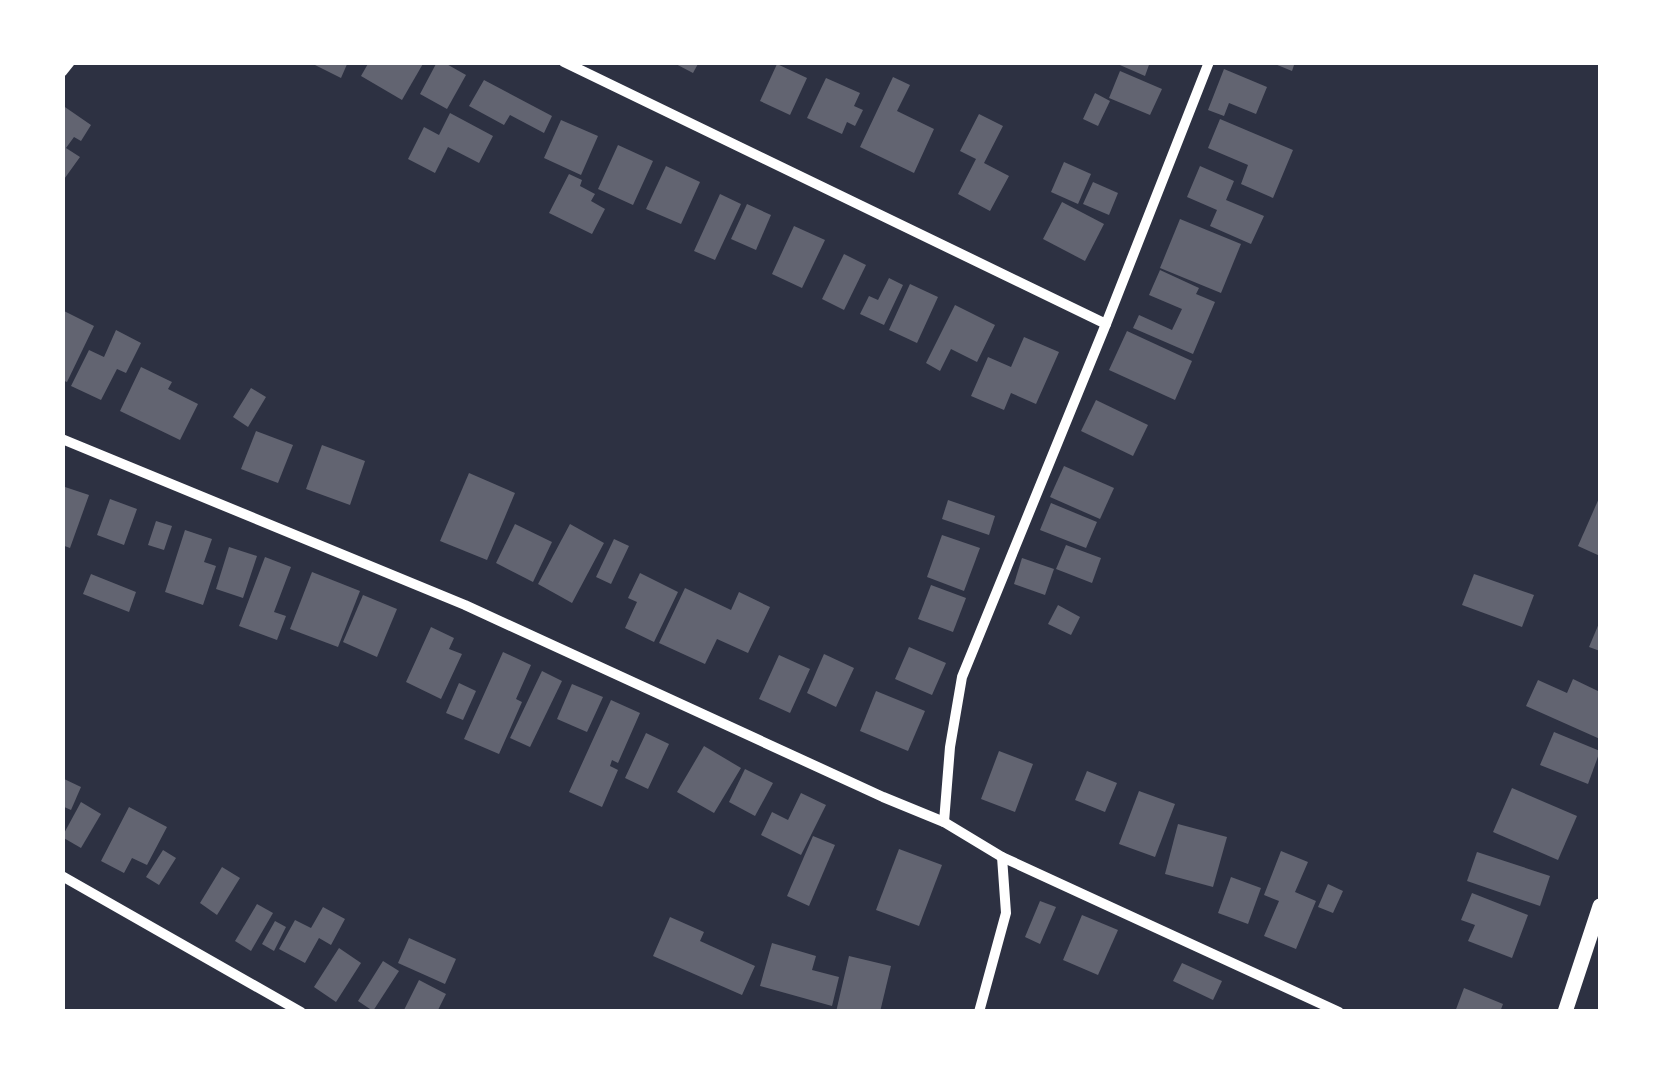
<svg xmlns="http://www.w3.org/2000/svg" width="1663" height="1074" viewBox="0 0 1663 1074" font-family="'Fira Sans',sans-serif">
<rect width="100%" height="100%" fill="#2d3142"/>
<g fill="#626471">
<path d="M309 62H348L341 78Z"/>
<path d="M369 62H424L402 100 361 76Z"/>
<path d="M437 62H443L466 75 447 109 420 94Z"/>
<path d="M672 62H699L693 73Z"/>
<path d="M1113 62H1150L1145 76Z"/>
<path d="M1270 62H1295L1292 71Z"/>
<path d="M777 64 807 78 790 115 760 101Z"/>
<path d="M1224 69 1267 87 1256 114 1229 103 1224 116 1208 110Z"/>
<path d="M1120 71 1162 89 1150 115 1109 98Z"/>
<path d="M893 77 910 85 897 111 934 129 914 173 860 147Z"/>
<path d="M826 78 860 93 854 106 863 110 855 126 847 122 842 134 807 118Z"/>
<path d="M484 80 552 116 544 133 510 115 504 125 469 106Z"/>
<path d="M1095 93 1110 101 1098 126 1083 119Z"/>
<path d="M62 105 91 125 81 141 74 137 66 148 80 157 62 182Z"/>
<path d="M450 113 493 136 479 163 448 147 435 173 408 159 424 127 439 135Z"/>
<path d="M979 114 1003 126 984 163 1009 176 990 211 958 194 976 159 960 151Z"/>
<path d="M1220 119 1293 150 1273 198 1241 184 1248 165 1208 148Z"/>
<path d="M561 120 598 136 581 175 544 158Z"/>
<path d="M618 145 653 161 633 205 598 189Z"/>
<path d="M1064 162 1091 174 1078 204 1051 192Z"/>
<path d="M666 166 700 182 681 224 646 209Z"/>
<path d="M1200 166 1234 181 1226 200 1264 216 1251 244 1210 226 1217 210 1187 197Z"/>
<path d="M569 174 582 180 580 186 595 194 591 201 605 209 592 234 549 213Z"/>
<path d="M1093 182 1118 193 1109 215 1083 204Z"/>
<path d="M720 194 741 204 715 260 694 251Z"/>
<path d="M1062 202 1104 224 1085 261 1043 239Z"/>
<path d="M747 204 771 215 756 250 731 239Z"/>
<path d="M1180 219 1241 244 1221 293 1160 268Z"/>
<path d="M794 226 825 240 802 288 772 274Z"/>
<path d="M844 254 866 265 844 310 822 299Z"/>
<path d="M1160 270 1199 288 1196 294 1215 302 1193 354 1133 328 1139 315 1172 330 1182 309 1149 295Z"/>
<path d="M889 278 903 285 884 325 860 314 869 296 878 300Z"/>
<path d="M910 284 938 297 917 343 889 330Z"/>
<path d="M955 305 995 325 977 362 951 349 940 371 926 363Z"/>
<path d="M62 310 94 326 67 382 62 380Z"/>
<path d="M116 330 141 343 126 373 117 369 101 400 71 386 89 350 104 357Z"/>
<path d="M1127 331 1192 361 1175 400 1109 370Z"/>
<path d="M1024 337 1059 352 1036 404 1011 393 1004 410 971 396 988 357 1011 367Z"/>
<path d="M141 367 172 382 168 389 198 404 180 440 120 411Z"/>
<path d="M251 388 266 397 248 427 233 417Z"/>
<path d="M1096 400 1148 425 1133 456 1081 431Z"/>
<path d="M256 431 293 445 278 483 241 469Z"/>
<path d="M322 445 365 461 350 505 306 489Z"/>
<path d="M1064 466 1114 488 1100 519 1050 497Z"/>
<path d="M469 473 515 493 487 560 440 541Z"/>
<path d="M62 486 89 495 70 548 62 545Z"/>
<path d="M1600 496V556L1578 546Z"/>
<path d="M110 499 137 509 124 545 97 535Z"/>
<path d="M948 500 995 516 989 535 942 519Z"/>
<path d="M1051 503 1097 522 1086 548 1040 530Z"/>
<path d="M156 521 172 526 164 550 148 545Z"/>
<path d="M515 524 552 542 533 582 496 563Z"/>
<path d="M570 524 604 543 572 603 538 584Z"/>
<path d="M185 530 212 539 204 562 216 566 203 605 165 592Z"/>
<path d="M942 535 980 548 964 591 927 577Z"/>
<path d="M614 539 629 546 611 584 596 577Z"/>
<path d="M1066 545 1101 558 1092 583 1056 569Z"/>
<path d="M229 547 257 556 243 598 216 589Z"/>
<path d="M265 557 291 567 274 612 286 616 277 640 239 626Z"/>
<path d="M1022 558 1054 569 1045 595 1014 584Z"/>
<path d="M312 572 360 591 338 647 290 629Z"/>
<path d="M640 573 678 592 654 642 625 628 637 602 628 598Z"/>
<path d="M91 574 136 592 129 612 83 594Z"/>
<path d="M1474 574 1534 595 1522 627 1462 605Z"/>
<path d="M931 585 966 598 953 632 918 619Z"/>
<path d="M685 588 731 610 739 592 770 607 748 653 717 639 705 664 659 643Z"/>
<path d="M363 595 397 609 377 657 343 642Z"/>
<path d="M1058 605 1080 617 1071 635 1048 624Z"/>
<path d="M1600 621V651L1589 647Z"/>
<path d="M431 627 454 638 449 649 462 654 441 699 406 682Z"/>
<path d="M909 647 946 663 932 695 895 679Z"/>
<path d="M503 652 531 665 516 699 522 702 499 754 464 739Z"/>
<path d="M824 654 854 668 836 707 807 693Z"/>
<path d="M779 655 810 669 790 713 759 699Z"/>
<path d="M542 671 562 681 530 747 510 738Z"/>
<path d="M1573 679 1600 692V739L1526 706 1538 680 1567 693Z"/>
<path d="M459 683 476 691 463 720 446 713Z"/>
<path d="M572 684 603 697 587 732 557 719Z"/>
<path d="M876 691 925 711 908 751 860 731Z"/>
<path d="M611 700 640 713 618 763 612 760 610 766 618 770 602 807 569 792Z"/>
<path d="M1554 732 1600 751 1588 784 1540 765Z"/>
<path d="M646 733 669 744 648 789 625 778Z"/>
<path d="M704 746 741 768 714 813 677 792Z"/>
<path d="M999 751 1033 764 1015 812 981 799Z"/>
<path d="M745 769 773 783 755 816 729 802Z"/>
<path d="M1087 771 1117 783 1105 812 1075 800Z"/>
<path d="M62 778 81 787 71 810 62 806Z"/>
<path d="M1512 788 1577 816 1558 860 1493 832Z"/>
<path d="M1139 791 1175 804 1155 857 1119 844Z"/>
<path d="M801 793 826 805 801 855 761 835 772 812 788 820Z"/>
<path d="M81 802 101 814 81 848 62 837Z"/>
<path d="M129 807 167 827 147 865 132 858 124 873 101 861Z"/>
<path d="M1178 824 1227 837 1213 887 1165 874Z"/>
<path d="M813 836 835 845 809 906 787 896Z"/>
<path d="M899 849 942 865 919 926 876 910Z"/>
<path d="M163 850 176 858 159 885 146 877Z"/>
<path d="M1281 851 1308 862 1295 892 1316 901 1296 949 1264 936 1279 901 1264 895Z"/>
<path d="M1477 852 1550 876 1540 906 1467 881Z"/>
<path d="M222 867 240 878 217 915 200 903Z"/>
<path d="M1231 877 1261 888 1248 924 1218 913Z"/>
<path d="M1328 884 1343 891 1333 913 1318 907Z"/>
<path d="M1472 893 1528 915 1512 958 1468 941 1475 925 1461 920Z"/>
<path d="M1040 901 1056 907 1040 944 1025 937Z"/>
<path d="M257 904 273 913 251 951 235 941Z"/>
<path d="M323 907 345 919 331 945 319 938 305 963 279 949 295 920 311 928Z"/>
<path d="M1082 915 1118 930 1098 975 1063 960Z"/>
<path d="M670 917 704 932 700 941 755 966 742 995 653 956Z"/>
<path d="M275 921 286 927 274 951 262 944Z"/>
<path d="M409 938 456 959 445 984 398 963Z"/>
<path d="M772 943 816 956 812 970 839 977 832 1006 760 986Z"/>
<path d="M339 948 361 963 336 1002 314 987Z"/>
<path d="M849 956 891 966 880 1012H836Z"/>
<path d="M383 961 399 971 373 1011 358 1001Z"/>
<path d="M1182 963 1222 981 1213 1000 1173 981Z"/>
<path d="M419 980 446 994 437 1012H403Z"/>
<path d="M1464 988 1503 1004 1500 1012H1455Z"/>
</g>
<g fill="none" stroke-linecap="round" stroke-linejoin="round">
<g stroke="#fff" stroke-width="10">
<path d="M564 62 1106 324"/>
<path d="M62 72 70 62"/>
<path d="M62 439 465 605 883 797 944 822 1002 857 1339 1012"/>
<path d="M944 822 950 747 962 677 1106 324 1209 62"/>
<path d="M62 876 301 1012"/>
<path d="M979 1012 1006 913 1002 857"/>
</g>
<path stroke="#fff" stroke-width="15" d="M1565 1012 1600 906"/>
</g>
<rect width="1663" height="1074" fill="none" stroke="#ffffff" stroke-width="130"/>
</svg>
